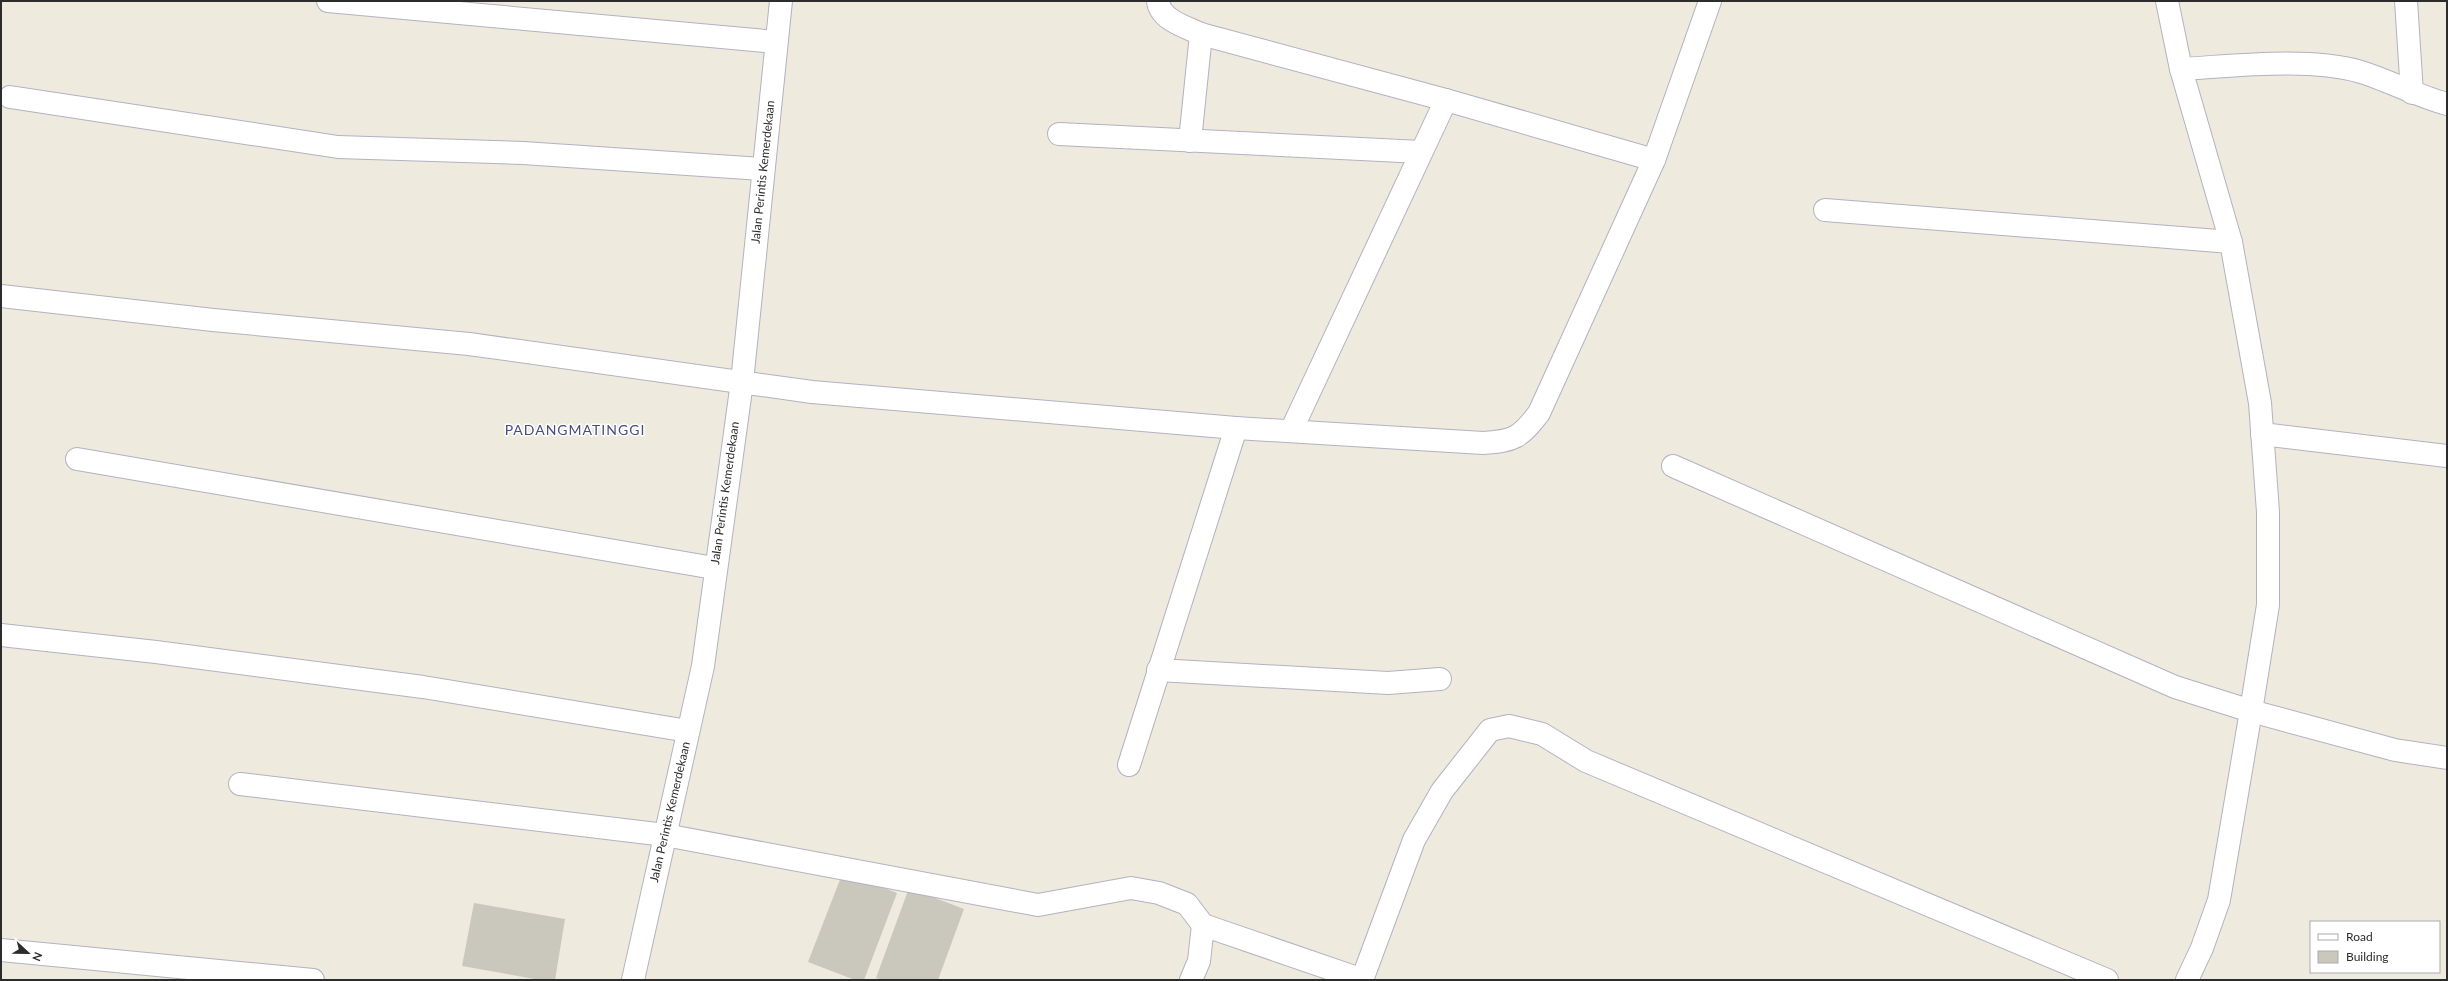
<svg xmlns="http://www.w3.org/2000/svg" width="2448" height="981" viewBox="0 0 2448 981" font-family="Lato,sans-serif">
<rect width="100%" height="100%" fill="#efeade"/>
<g fill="#cac7bd">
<path d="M843 872 897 893 864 980H855L808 962Z"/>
<path d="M909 888 964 909 938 980H882L876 978Z"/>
<path d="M474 903 565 919 555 980H540L462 966Z"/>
</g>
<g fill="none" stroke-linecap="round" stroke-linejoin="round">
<g stroke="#b2b2c1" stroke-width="24">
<g id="minor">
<path d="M328 1 776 42"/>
<path d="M1158 1C1160 20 1186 27 1201 34L1446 100 1654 160"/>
<path d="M2406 1 2412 93"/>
<path d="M2181 69C2235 66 2309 57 2361 72 2390 81 2417 96 2447 104"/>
<path d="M10 97 338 147 523 153 762 169"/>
<path d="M1059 134 1421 152"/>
<path d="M1190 141 1201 34"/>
<path d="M1825 210 2231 242"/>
<path d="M1 296 213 320 469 344 812 392 1236 428 1483 443C1514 441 1520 438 1539 413L1654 160 1710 1"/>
<path d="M1291 431 1446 100"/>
<path d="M2262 434 2447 456"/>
<path d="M77 459 714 568"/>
<path d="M1673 466 2175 687 2251 711 2268 605V512L2260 403 2231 242 2181 69 2167 1"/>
<path d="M1 635 156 652 423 687 688 731"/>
<path d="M1158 670 1388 683 1440 679"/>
<path d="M1129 765 1236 428"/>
<path d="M240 784 665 835 1038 905 1131 888 1159 893 1187 904 1203 925 1199 961 1191 980"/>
<path d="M1203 925 1363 980"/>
<path d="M1 950 313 980"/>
<path d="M633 980 703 666 742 382 781 1"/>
<path d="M1362 980 1414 840 1442 791 1490 730 1509 726 1542 734 1586 761 2107 980"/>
<path d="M2187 980 2202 948 2219 900 2251 711 2395 750 2447 758"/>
</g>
</g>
<use href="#minor" stroke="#fff" stroke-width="22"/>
</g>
<g text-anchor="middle" stroke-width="3" stroke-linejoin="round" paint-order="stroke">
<g font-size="12" fill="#2c2c2c" stroke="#fff">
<text transform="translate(763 172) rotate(-84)" y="4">Jalan Perintis Kemerdekaan</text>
<text transform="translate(725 493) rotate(-82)" y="4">Jalan Perintis Kemerdekaan</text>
<text transform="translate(670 812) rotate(-77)" y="4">Jalan Perintis Kemerdekaan</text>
</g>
<g font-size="14" letter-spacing="1" fill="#494b81" stroke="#fff">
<text x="575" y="435">PADANGMATINGGI</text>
</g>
</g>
<rect width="2448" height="981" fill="none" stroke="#2c2c2c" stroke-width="4"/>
<rect x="2310" y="921" width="130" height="52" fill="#ffffff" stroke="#ababab"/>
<rect x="2318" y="934" width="20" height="6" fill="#ffffff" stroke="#ababab"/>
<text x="2346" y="941" font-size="12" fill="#2c2c2c">Road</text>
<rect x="2318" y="951" width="20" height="12" fill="#cac7bd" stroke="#ababab"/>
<text x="2346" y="961" font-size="12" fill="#2c2c2c">Building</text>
<g transform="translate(28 953) rotate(112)" stroke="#ffffff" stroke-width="3" paint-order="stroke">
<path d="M0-3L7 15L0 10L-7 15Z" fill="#2c2c2c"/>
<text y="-6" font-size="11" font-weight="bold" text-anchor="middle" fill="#2c2c2c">N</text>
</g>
</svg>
